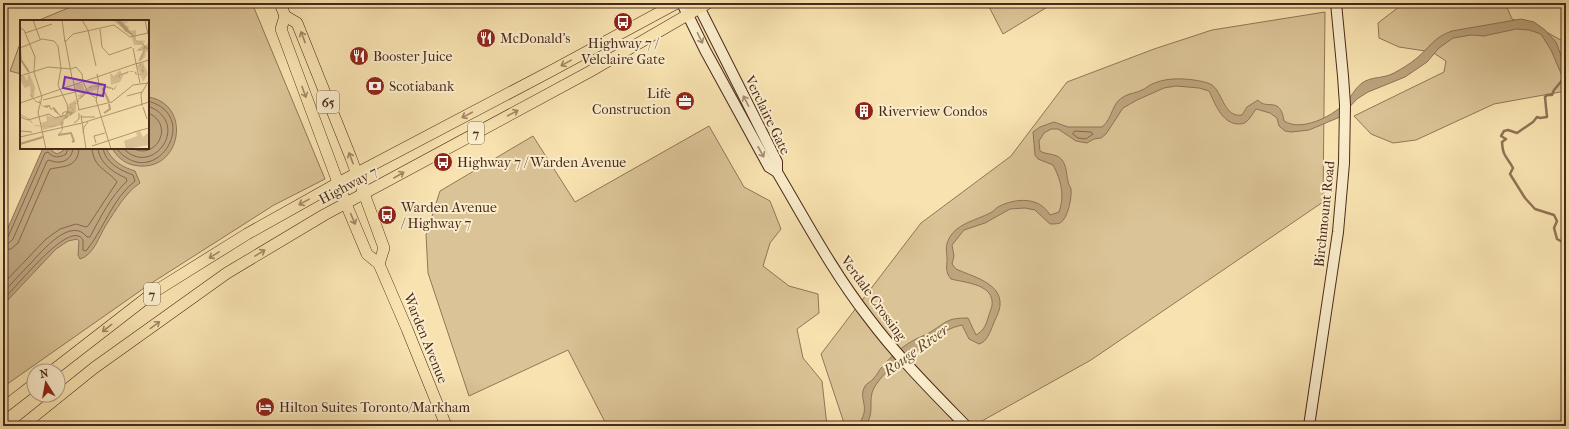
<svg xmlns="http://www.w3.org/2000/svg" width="1569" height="429" viewBox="0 0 1569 429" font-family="'IM FELL French Canon',serif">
<rect width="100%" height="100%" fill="#f8e3b0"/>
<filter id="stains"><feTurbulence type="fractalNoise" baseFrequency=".005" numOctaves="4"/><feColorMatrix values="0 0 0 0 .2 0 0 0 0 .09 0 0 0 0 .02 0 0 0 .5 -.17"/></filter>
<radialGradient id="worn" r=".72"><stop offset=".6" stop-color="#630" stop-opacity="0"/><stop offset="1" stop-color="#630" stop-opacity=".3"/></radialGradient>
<g fill="#dac396" stroke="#927658">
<path d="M80 3H252L325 179 274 205 150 284 3 387V263L51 148H148V21H37Z"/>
<path d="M987 3H1054L1003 34Z"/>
<path d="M1404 3H1505L1512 19 1541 29 1566 43V91L1494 104 1416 140 1393 143 1371 134 1354 116 1444 72 1446 61 1432 52 1399 47 1379 38 1378 23Z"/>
<path d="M1325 12 1323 202 1091 360 973 426H845L821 354 921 223 1011 156 1067 82 1154 49 1212 30Z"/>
<path d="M21 41V74L10 71Z"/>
<path d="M709 126 744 187 770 201 781 229 770 243 763 266 789 286 818 294 819 313 797 329 803 358 822 381 827 426H607L568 350 469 396 428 273 426 235 440 191 533 136 575 202Z"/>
</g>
<g fill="#bda47d" stroke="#8f7355">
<path d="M1521 19 1534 22 1545 30 1556 42 1566 69V85L1551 50 1541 34 1529 30 1516 29 1484 36 1471 35 1453 38 1439 48 1427 62 1405 77 1368 92 1357 99 1340 117 1309 130 1291 132 1285 131 1279 126 1277 118 1270 113 1256 109C1253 113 1250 119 1246 122 1244 124 1240 124 1237 124 1221 122 1215 103 1209 91L1199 88 1176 86 1164 88 1137 100 1123 108 1106 134 1101 138 1094 139 1087 143 1076 141 1058 129H1051L1044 133 1039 141 1040 151C1046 155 1057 153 1062 160 1067 167 1066 173 1068 181 1068 184 1070 186 1071 189 1072 197 1068 219 1060 223 1057 224 1053 224 1050 224L1035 210 1025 208 1010 209 985 223 964 230 952 245 954 256 952 264 956 269C971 276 1002 283 1000 305 1000 311 995 319 993 325 990 332 987 342 979 344L969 339 962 325C940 330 930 342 912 354 907 357 901 359 896 363 888 370 879 379 874 388 867 401 876 412 865 426H857C873 407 857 400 865 386 867 383 871 382 874 378 877 375 879 370 883 366 891 356 904 345 916 339 920 337 925 335 929 333 947 322 946 318 968 318L976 335C985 330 986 324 989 315 990 312 991 309 992 306 995 284 966 283 951 279 945 272 947 267 947 259 947 253 945 247 948 241 954 224 977 220 990 213 993 212 995 209 998 207 1015 198 1039 196 1050 215L1059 212C1065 195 1061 180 1053 165L1038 159 1035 155 1033 132 1040 127 1054 122 1068 127H1102C1113 119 1111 102 1125 96 1130 93 1137 93 1142 90 1145 89 1147 87 1150 85 1164 78 1179 78 1194 80 1200 81 1207 82 1212 85 1223 93 1224 118 1242 115L1247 107 1258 100C1267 111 1280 95 1284 121 1301 132 1331 117 1344 104 1351 98 1354 89 1362 83 1372 76 1383 79 1394 73 1401 69 1410 64 1417 58 1430 47 1434 37 1452 31Z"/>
<path d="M148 97C194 104 181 176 133 165 124 163 116 156 112 148H148Z"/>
<path d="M43 148H51L52 151 57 154 63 151 64 148H106C112 161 122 167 135 171L140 183C125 193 116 210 106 225 99 236 94 255 80 259L78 255 79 241 77 239 68 241 56 249 6 302 3 303V239Z"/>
</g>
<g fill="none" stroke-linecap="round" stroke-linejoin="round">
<g stroke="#84664b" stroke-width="1">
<path d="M1075 131 1091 132 1093 134 1086 139 1078 138 1073 134Z"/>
<path d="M116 148C154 195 204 116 148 101"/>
<path d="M123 148C152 180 193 123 148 106"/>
<path d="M132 148C156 162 176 124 148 113"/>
<path d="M3 239 8 237 45 153 48 152C53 158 59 158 66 154L68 148"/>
<path d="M3 244 9 243 13 239 47 161 49 160C60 165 72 161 73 148"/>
<path d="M3 250 11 249 18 243 50 169C64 166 78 168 79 148"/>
<path d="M3 284 46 239 60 229 76 224 86 227 88 226 117 182C108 170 93 168 92 148"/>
<path d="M3 293C12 283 21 273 31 263 42 251 71 216 87 237H90C100 218 111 196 127 181L126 178C114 173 99 163 98 148"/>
<path d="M3 299C14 291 70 217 83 240V250L86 251C104 229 112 199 135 181L133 175C120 170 105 163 103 148"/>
</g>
<path stroke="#8f7355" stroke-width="2.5" d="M1566 78H1564L1554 90 1552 95H1547L1545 97 1547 117 1540 118 1537 117 1533 122 1517 133 1508 130 1504 131 1501 136 1506 139 1502 142C1503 158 1507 156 1513 168L1510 174 1525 198 1535 209 1554 215 1557 221 1554 228 1557 239 1566 244"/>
<g stroke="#4a2919" stroke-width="12">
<g id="secondary">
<path d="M682 3 705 50 769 167 777 172C806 221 833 272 868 317 897 356 932 391 966 426"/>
<path d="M697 3 777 162V172"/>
<path d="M1309 426 1338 232 1344 163 1345 105 1343 76 1336 3"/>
</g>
</g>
<g stroke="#4a2919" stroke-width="12">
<g id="primary">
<path d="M280 3 285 16 297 23 351 158 384 248 379 264"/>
<path d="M285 16 281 29 346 204 367 254 379 264 407 329 445 423 448 426"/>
<path d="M52 371 154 292 247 234 338 183 551 71 677 3"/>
<path d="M3 408 34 384"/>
<path d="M22 426 94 368 227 273 324 215 589 72 708 3"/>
</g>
</g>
<use href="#secondary" stroke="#faedcc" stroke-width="10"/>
<use href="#primary" stroke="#f8e3b0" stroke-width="11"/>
</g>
<defs><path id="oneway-shaft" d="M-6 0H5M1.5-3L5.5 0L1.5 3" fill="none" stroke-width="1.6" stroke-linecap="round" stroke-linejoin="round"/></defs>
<g stroke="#a18664">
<use href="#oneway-shaft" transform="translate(303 37) rotate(-111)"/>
<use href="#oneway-shaft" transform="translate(566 63) rotate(151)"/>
<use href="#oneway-shaft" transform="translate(304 92) rotate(70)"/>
<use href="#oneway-shaft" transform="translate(513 113) rotate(-28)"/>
<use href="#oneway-shaft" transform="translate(467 115) rotate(152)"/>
<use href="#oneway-shaft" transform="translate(351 158) rotate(-111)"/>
<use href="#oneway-shaft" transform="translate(399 175) rotate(-30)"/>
<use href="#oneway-shaft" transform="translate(304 202) rotate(151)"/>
<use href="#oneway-shaft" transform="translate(353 219) rotate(67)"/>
<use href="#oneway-shaft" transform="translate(260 253) rotate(-31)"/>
<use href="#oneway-shaft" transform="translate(214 255) rotate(148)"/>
<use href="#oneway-shaft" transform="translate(155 325) rotate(-36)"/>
<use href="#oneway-shaft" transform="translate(107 328) rotate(142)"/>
</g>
<g stroke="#a28b72">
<use href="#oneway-shaft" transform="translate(700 38) rotate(64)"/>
<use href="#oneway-shaft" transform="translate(746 101) rotate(-117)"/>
<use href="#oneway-shaft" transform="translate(761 152) rotate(61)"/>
</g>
<defs>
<g id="bus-disc" transform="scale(1)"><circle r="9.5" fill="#8f2418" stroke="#faedcc"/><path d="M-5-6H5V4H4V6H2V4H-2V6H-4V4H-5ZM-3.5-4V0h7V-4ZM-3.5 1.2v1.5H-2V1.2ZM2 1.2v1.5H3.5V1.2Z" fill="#fff"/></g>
<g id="restaurant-disc" transform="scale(1)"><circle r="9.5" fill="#8f2418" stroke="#faedcc"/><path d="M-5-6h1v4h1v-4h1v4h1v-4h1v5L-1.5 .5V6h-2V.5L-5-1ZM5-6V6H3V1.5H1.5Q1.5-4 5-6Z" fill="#fff"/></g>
<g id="bank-disc" transform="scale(1)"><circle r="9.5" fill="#8f2418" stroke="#faedcc"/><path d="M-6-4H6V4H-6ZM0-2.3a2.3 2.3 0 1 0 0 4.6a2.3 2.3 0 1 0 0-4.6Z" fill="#fff"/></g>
<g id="office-disc" transform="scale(1)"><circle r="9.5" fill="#8f2418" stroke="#faedcc"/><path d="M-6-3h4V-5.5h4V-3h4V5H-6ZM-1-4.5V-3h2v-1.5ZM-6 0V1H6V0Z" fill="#fff"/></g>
<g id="building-disc" transform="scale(1)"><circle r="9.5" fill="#8f2418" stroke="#faedcc"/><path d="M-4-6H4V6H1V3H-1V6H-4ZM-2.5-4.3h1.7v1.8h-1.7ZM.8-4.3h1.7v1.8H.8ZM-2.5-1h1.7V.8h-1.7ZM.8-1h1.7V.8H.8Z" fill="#fff"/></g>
<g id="hotel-disc" transform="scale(1)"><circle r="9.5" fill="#8f2418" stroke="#faedcc"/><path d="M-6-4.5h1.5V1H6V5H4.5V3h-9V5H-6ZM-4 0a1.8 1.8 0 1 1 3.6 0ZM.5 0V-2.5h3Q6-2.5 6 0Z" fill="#fff"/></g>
</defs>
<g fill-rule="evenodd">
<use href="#bus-disc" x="623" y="22"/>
<use href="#restaurant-disc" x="486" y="38"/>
<use href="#restaurant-disc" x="359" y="56"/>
<use href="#bank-disc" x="375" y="86"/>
<use href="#office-disc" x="685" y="101"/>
<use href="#building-disc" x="864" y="111"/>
<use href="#bus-disc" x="443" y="162"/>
<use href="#bus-disc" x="387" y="215"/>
<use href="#hotel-disc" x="265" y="407"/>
</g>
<g text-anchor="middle" stroke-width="4" stroke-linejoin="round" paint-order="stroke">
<g fill="#faedcc" stroke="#7f644f" stroke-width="1">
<rect x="317" y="91" width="22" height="22" rx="3"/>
<rect x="468" y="122" width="16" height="22" rx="3"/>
<rect x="144" y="283" width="16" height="22" rx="3"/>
</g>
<g font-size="13" font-weight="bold" fill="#4a2919">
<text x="328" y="107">65</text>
<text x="476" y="138">7</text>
<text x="152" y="299">7</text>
</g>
<g font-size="14" fill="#4a2919" stroke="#faedcc" text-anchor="start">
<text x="500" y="43">McDonald's</text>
<text x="623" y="48" text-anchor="middle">Highway 7 /<tspan x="623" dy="16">Velclaire Gate</tspan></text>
<text x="373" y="61">Booster Juice</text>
<text x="389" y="91">Scotiabank</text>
<text x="671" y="98" text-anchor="end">Life<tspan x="671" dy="16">Construction</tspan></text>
<text x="878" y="116">Riverview Condos</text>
<text x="457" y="167">Highway 7 / Warden Avenue</text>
<text x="401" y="212">Warden Avenue<tspan x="401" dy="16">/ Highway 7</tspan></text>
<text x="279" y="412">Hilton Suites Toronto/Markham</text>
</g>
<g font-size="14" fill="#4a2919" stroke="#faedcc">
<text transform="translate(768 115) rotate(64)" y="5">Verclaire Gate</text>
<text transform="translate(348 185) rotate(-28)" y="5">Highway 7</text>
<text transform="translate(1324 214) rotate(-84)" y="5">Birchmount Road</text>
<text transform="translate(874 298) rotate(54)" y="5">Verdale Crossing</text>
<text transform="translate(426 338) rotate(68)" y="5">Warden Avenue</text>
</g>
<g font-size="15" font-style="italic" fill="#674832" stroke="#faedcc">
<text transform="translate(916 350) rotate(-36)" y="5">Rouge River</text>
</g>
</g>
<g transform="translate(20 20)">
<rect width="129" height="129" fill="#f8e3b0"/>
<path d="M92 0 109 2 104 4 109 7 108 11 116 10V20L126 21 123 23 125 26 129 23V31L126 32 125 37 121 41H118L123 31H116L123 25H114L111 14ZM123 42 128 54 123 62 117 46ZM100 50 103 56 100 62 91 65 90 53 94 56ZM9 53 15 67 14 77 11 78 10 66 5 68 0 60V56H4L7 61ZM58 63 63 64 64 70 72 65 79 64 78 69 65 74 62 78 57 76 62 73 55 70 56 64ZM56 80V92L44 100V104L23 110 21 103 27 101 26 95 34 98 46 95 49 84ZM120 111 123 117 129 112V125L106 129 104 121 117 116 116 112Z" fill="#dac396"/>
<path d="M96 0H98L102 2 114 16 115 23 116 21H117L119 24 120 22H121L129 29H125L122 38 119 41 121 45 120 47 121 48 122 46H123L124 48 122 49 125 51 122 50 124 51V52H123L122 54 120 55H116L114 51 112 52 109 51 108 53 102 55H100V57L99 58H97L96 56 97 64 95 69 93 70H92V68L91 69 87 68H86L87 67 85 68 84 65 78 67 71 66 72 67 71 68H68L69 70V71L60 79H58L59 81 56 84 54 83 51 84 50 86 53 89 54 91V92L50 96 48 95V96L47 98 42 100 43 109 41 113 38 115 42 110 41 104V105H40L32 107 31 106V107H29L16 106 14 105 7 98 2 96 0 94 8 98 12 102 13 104 14 105 28 107 31 106 40 105 42 100 47 95 50 96V94L46 93 45 91 44 94 43 93V95H42L40 96 34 91V89L31 90 29 87 30 86 27 88 22 86H21L22 84 16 82 10 75V74L13 69 14 68V66L3 63 1 56 3 63 14 66V68L10 74 16 81 19 82 20 80V82L22 84V86L30 85 31 89 34 87 40 95H42V93L45 91 53 92 54 91 50 87V84L54 83H57L58 79 69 70 68 68 71 66 84 65 93 68V70L97 64 96 56H97V58H99V55L109 51H113L116 52 117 55 121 54 124 52 121 51 123 47 122 46 121 48 120 47 119 41 125 28 122 30H119L118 29 122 30 124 26 121 22 119 24 116 21 115 23 114 17 105 11Z" fill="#bda47d"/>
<path fill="none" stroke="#bda47d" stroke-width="2" d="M0 29 1 40 9 52M85 67 83 69 89 82M84 93 90 89 89 84M38 115 51 113 54 121 52 122M0 124 23 117"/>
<path fill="none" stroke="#b29974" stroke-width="1" d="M13 0 20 19M42 0 45 22M62 0 68 10 76 46M125 0 128 14M0 8 4 10 15 37 14 52 22 77 18 92M80 9 82 27 89 35 112 27M5 13 32 4M45 20 52 58M45 22 53 14 94 5 110 17 128 13M0 28 22 19 34 21 38 26 41 48M113 28 120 63M116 44 129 40M41 48 38 65 47 84M51 49 56 47 62 54 63 61M0 56 28 47 51 49M53 59 59 90M63 61 68 73 76 78M107 76 122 72M23 80 55 72M76 80 91 129M76 81 79 64 77 54M0 83 118 43M122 86 121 74 128 62M123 87 127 99M58 90 92 82 113 65 128 63M18 92 26 129M29 94 35 98 46 95 48 90 47 84M61 95 66 129M0 97 8 100 29 94M61 97H75M54 103 59 99V93M0 111 12 112M114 112 129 108M63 113 64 107 68 102M0 117 62 103 129 82M76 123 74 116 85 113M72 126 115 112"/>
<path fill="#7b2cbf" fill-opacity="0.15" stroke="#7b2cbf" stroke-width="2" d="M45 57 85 65 83 76 43 68Z"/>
<rect width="129" height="129" fill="none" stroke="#4a2919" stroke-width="2"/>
</g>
<rect width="1569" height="429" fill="none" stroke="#f8e3b0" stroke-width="16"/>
<rect x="4" y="4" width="1561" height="421" fill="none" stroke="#4a2919" stroke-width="2"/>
<rect x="8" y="8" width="1553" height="413" fill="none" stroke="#4a2919"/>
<g transform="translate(46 383) rotate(349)"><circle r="19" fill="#faedcc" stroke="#b49f84"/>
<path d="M0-3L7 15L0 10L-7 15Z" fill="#8f2418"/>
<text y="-6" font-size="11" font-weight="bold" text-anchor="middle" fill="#4a2919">N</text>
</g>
<rect width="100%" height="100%" filter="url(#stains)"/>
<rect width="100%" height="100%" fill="url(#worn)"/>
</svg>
